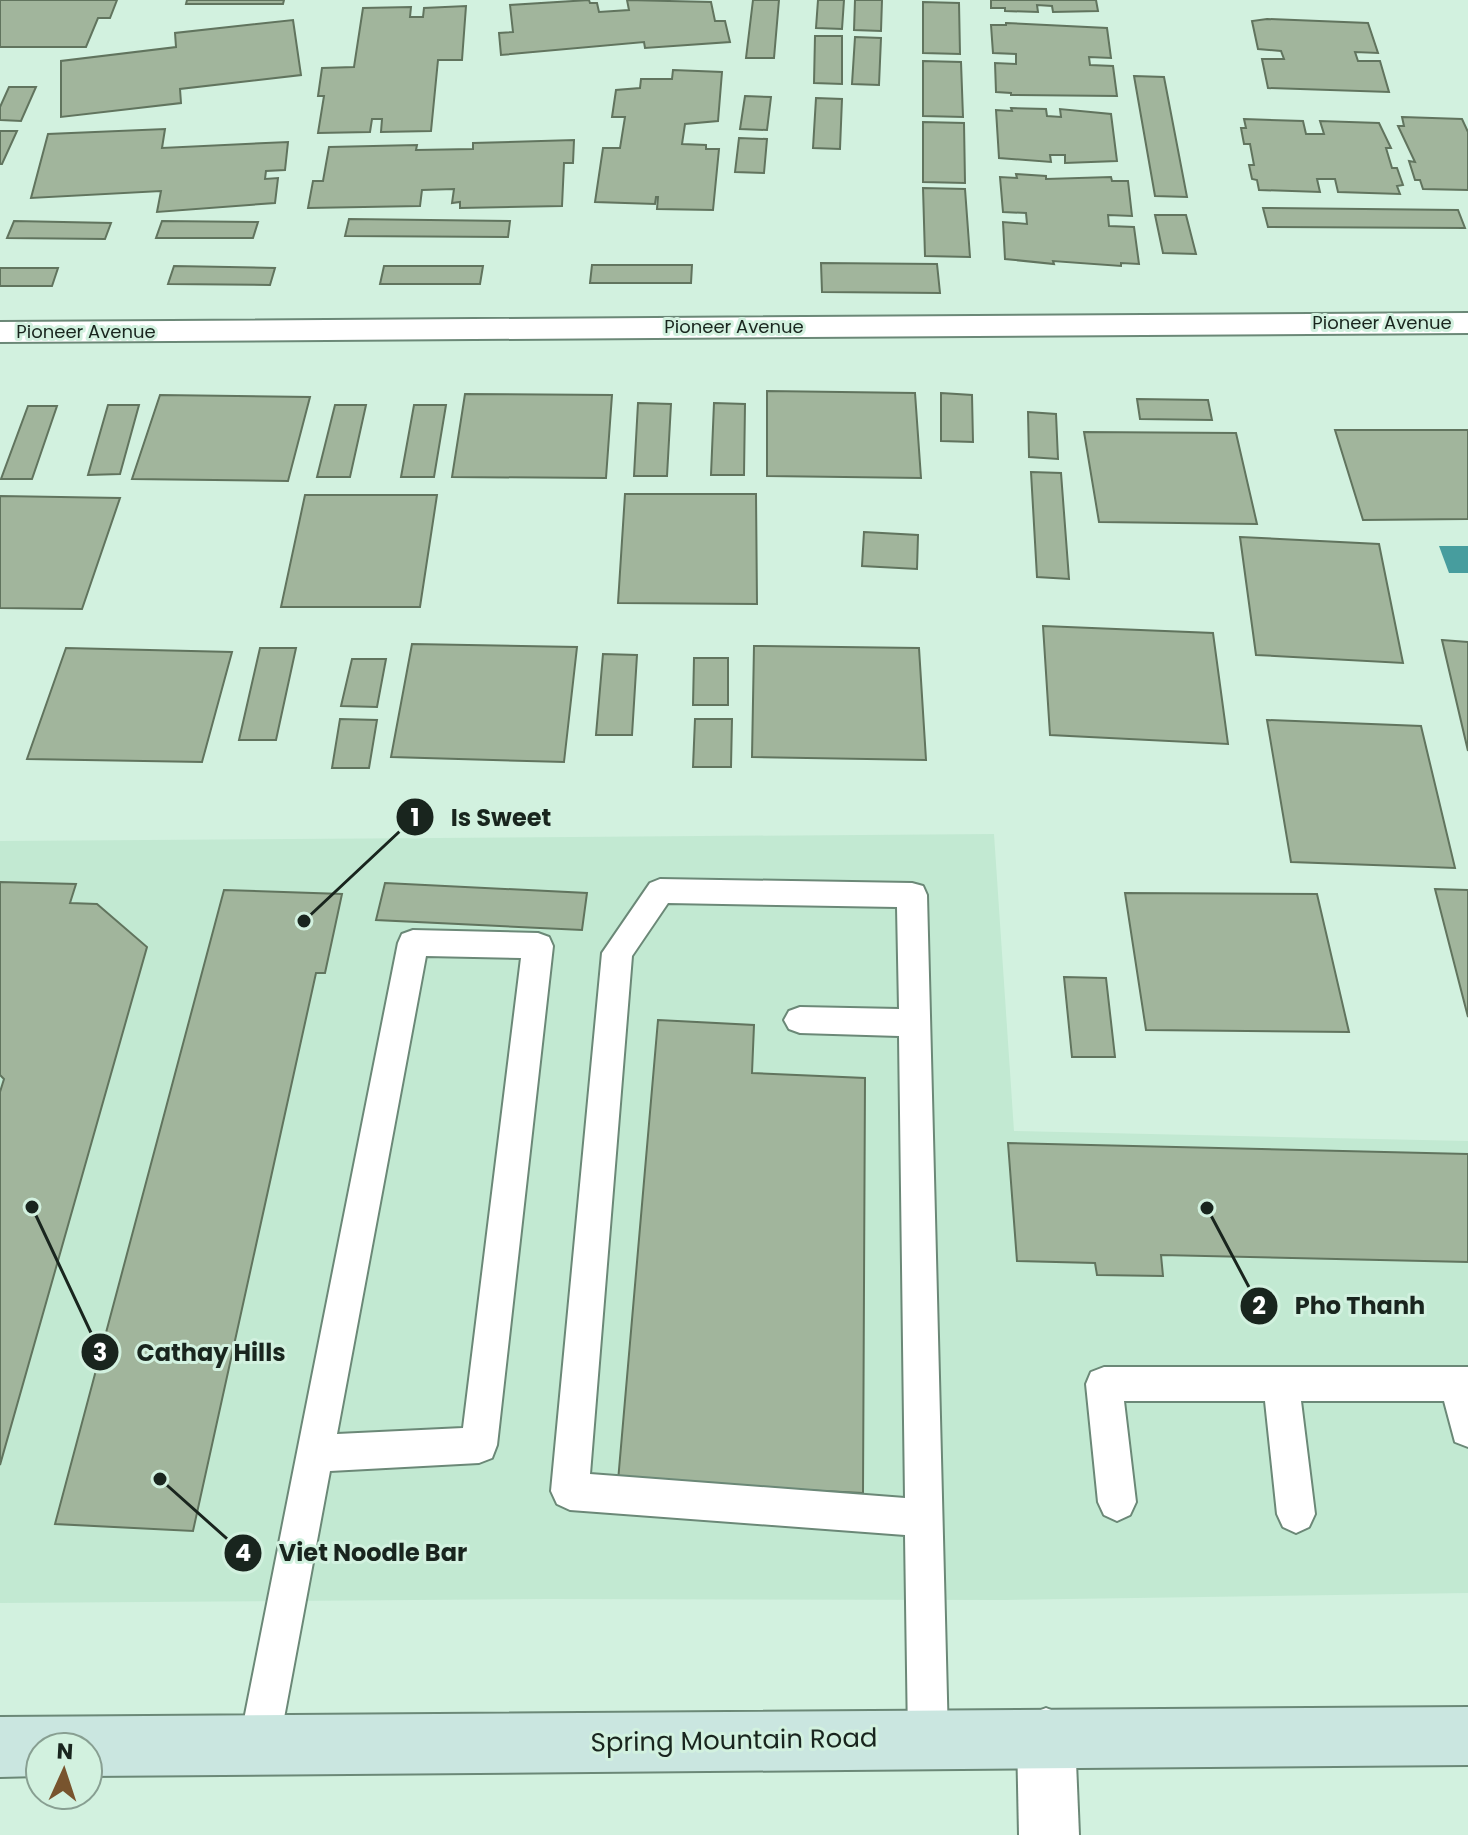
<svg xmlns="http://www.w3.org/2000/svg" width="1468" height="1835" viewBox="0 0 1468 1835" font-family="Poppins,sans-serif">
<rect width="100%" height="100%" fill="#d2f1df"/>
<path fill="#c2e9d2" d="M994 834 1014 1131 1468 1141V1593L1005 1600 548 1599 0 1603V841Z"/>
<path fill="#479d9e" d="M1439 546H1468V573H1449Z"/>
<g fill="#a1b59c" stroke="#61745e" stroke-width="2">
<path d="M0 0H117L110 18H98L86 47H0Z"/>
<path d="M187 0H284L283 4H186Z"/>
<path d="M589 0 590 3H597L599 12 629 10 627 0 711 2 715 21H725L730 42 645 48 644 42 501 55 499 33 513 32 510 5Z"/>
<path d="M753 0H779L774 58H746Z"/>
<path d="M818 0H844L842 29 816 28Z"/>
<path d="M855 0H882L881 31 854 30Z"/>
<path d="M991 0H1096L1098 11 1053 12 1052 6 1037 5 1038 12 1005 11V8H991Z"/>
<path d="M923 2 959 3 960 54 923 53Z"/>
<path d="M466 6 462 60H438L431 131 381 132 382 119H372L370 132 318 133 324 96H318L322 68 354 67 363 8 411 7 410 17H423L424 8Z"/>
<path d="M1267 19 1368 23 1378 53 1355 52 1358 61H1380L1389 92 1268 88 1262 59H1284L1281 51 1258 49 1252 21Z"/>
<path d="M293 20 301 75 180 89 181 103 61 117V61L176 47 175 33Z"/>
<path d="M1006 23 1107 28 1111 58 1089 57 1090 65 1113 66 1117 96 1011 95V93L996 92 995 63 1016 64V54L993 53 991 25H1006Z"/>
<path d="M815 36H842V84L814 83Z"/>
<path d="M855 37 881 38 879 85 852 84Z"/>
<path d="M923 61 961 62 963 117 923 116Z"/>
<path d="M673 70 722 72 718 121 685 124 682 144 706 145V149H719L713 210 657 209 658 197H656L655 204 595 202 603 148H620L625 117H612L616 90 640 88 641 79H672Z"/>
<path d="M1134 76 1164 77 1187 197 1155 196Z"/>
<path d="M9 87H36L21 121 0 120V107Z"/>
<path d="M745 96 771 97 767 130 740 129Z"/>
<path d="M816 98 842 99 840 149 813 148Z"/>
<path d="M1011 108 1046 109 1047 116 1061 117 1060 109 1111 114 1117 161 1065 163V155H1050L1051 162 999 158 996 110 1012 111Z"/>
<path d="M1402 117 1462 119 1468 132V190L1423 189 1420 180H1415L1409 161 1415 162 1398 126H1404Z"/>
<path d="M1244 119 1303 121 1306 134H1324L1320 121 1379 123 1391 148H1386L1392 168H1397L1403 185 1397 186 1400 194 1338 192 1335 179H1317L1320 192 1259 190 1257 180 1252 179 1249 165H1254L1250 144H1244L1241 128H1246Z"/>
<path d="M923 122 964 123 965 183 923 182Z"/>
<path d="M165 129 162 148 288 142 285 170 266 171 265 179 278 178 275 203 157 212 161 191 31 198 48 134Z"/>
<path d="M0 131H17L2 164H0Z"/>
<path d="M739 138 767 139 764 173 735 172Z"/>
<path d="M574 140 573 163H564L562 206 460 208V202L452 203 454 189 422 190 420 206 308 208 313 181H323L329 147 417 145 416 150 473 149V143Z"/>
<path d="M1016 174 1046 176V179L1111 177 1112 181H1128L1132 216 1108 215 1109 226 1134 227 1139 264 1121 263V266L1053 261 1054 264 1005 259 1003 222 1027 224 1026 213 1003 212 1000 177 1017 178Z"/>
<path d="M923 188 965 189 970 257 925 256Z"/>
<path d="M1263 208 1458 210 1465 228 1268 227Z"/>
<path d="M1155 215H1186L1196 254 1163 253Z"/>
<path d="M349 219 510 221 508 237 345 236Z"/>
<path d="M14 221 111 223 105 239 7 238Z"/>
<path d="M162 221 258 222 253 238H156Z"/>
<path d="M821 263 937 264 940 293 822 292Z"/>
<path d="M592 265H692L691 283H590Z"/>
<path d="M174 266 275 268 270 285 168 284Z"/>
<path d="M384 266H483L480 284H380Z"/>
<path d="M0 268H58L52 286H0Z"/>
<path d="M767 391 915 393 921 478 767 476Z"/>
<path d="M941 393 972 395 973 442 941 441Z"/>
<path d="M465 394 612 395 606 478 452 477Z"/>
<path d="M160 395 310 397 288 481 132 479Z"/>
<path d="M1137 399 1208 400 1212 420 1140 419Z"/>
<path d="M638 403 671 404 667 476H634Z"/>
<path d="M714 403 745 404 744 475H711Z"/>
<path d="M108 405H139L120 474 88 475Z"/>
<path d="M335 405H366L350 477H317Z"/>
<path d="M414 405H446L434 477H401Z"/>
<path d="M28 406H57L32 479H1Z"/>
<path d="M1028 412 1056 414 1058 459 1029 457Z"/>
<path d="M1335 430H1468V519L1363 520Z"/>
<path d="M1084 432 1236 433 1257 524 1099 522Z"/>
<path d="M1031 472 1061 473 1069 579 1037 577Z"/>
<path d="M625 494H756L757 604 618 603Z"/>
<path d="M305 495H437L420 607H281Z"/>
<path d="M0 496 120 498 82 609 0 608Z"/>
<path d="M864 532 918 535 917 569 862 566Z"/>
<path d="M1240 537 1379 544 1403 663 1256 655Z"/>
<path d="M1043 626 1213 633 1228 744 1050 735Z"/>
<path d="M1442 640 1468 642V751Z"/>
<path d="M412 644 577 647 564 762 391 757Z"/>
<path d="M754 646 919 648 926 760 752 757Z"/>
<path d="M66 648 232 652 202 762 27 759Z"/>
<path d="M260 648H296L276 740H239Z"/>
<path d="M603 654 637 655 632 735H596Z"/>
<path d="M694 658H728V705H693Z"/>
<path d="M352 659H386L377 707 341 706Z"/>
<path d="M340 719 377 720 369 768H332Z"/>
<path d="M695 719H732L731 767H693Z"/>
<path d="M1267 720 1421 726 1455 868 1291 862Z"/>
<path d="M0 882 76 884 70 903 97 904 147 947 0 1465V1092L4 1079 0 1075Z"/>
<path d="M385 883 587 893 582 930 376 920Z"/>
<path d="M1435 889 1468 890V1017Z"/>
<path d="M224 890 342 894 325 973H316L193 1531 55 1524Z"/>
<path d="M1125 893 1317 894 1349 1032 1146 1030Z"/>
<path d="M1064 977 1106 978 1115 1057H1072Z"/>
<path d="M658 1020 754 1025 752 1073 865 1078 863 1493 618 1481Z"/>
<path d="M1008 1143 1468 1154V1262L1161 1255 1163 1276 1097 1275 1095 1263 1017 1261Z"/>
</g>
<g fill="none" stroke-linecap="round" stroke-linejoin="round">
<g stroke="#6b8877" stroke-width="4">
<g id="lane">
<path d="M660 879 912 883 923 886 927 895 948 1738 942 1752 928 1758 914 1752 908 1738 905 1535 570 1510 557 1504 551 1491 602 953 650 883ZM668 903 897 907 899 1009 800 1007 789 1011 784 1020 789 1029 800 1033 899 1036 905 1498 590 1474 632 956Z"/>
<path d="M413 930 538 933 549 937 553 946 497 1445 492 1458 479 1463 330 1471 279 1745 273 1759 259 1765 245 1759 239 1745 398 943 402 934ZM426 956 521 958 463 1428 337 1434Z"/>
<path d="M1104 1367H1468V1447L1455 1442 1444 1401H1301L1315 1514 1309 1527 1296 1533 1283 1527 1277 1514 1265 1401H1124L1136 1502 1130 1515 1117 1521 1104 1515 1098 1502 1086 1384 1091 1372Z"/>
</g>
</g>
<g stroke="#6b8877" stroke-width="4">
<g id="street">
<path d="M1468 313V333L0 342V322Z"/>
<path d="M1046 1708 1067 1716 1075 1737 1079 1835H1019L1017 1737 1025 1716Z"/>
</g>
</g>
<g stroke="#6b8877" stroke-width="4">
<path id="secondary" d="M1468 1707V1765L88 1776V1747H40V1776L0 1777V1717Z"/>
</g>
<use href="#lane" fill="#fff" fill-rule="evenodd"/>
<use href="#street" fill="#fff" fill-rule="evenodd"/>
<use href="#secondary" fill="#cae6e0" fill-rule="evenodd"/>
</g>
<g text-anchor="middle" stroke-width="6" stroke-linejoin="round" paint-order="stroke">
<g font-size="18" fill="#19251e" stroke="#d2f1df">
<text x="1382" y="329">Pioneer Avenue</text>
<text x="734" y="333">Pioneer Avenue</text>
<text x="86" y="338">Pioneer Avenue</text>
</g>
<g font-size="26" fill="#19251e" stroke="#d2f1df">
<text transform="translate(734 1740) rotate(-1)" y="9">Spring Mountain Road</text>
</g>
</g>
<path fill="none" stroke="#19251e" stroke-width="3" d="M304 921L415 817M1207 1208L1259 1306M32 1207L100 1352M160 1479L243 1553"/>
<g fill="#19251e" stroke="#d2f1df" stroke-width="3">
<circle cx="304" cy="921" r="8"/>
<circle cx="1207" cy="1208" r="8"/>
<circle cx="32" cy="1207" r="8"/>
<circle cx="160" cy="1479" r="8"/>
<circle cx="415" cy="817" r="20"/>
<circle cx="1259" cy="1306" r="20"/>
<circle cx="100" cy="1352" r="20"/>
<circle cx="243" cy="1553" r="20"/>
</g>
<g font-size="24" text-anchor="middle" font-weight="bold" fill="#fff">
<text x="415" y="826">1</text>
<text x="1259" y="1314">2</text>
<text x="100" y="1361">3</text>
<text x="243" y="1561">4</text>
</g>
<g font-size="24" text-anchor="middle" font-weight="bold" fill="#19251e" stroke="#d2f1df" stroke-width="6" stroke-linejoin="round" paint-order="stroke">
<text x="501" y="826">Is Sweet</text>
<text x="1360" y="1314">Pho Thanh</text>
<text x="211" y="1361">Cathay Hills</text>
<text x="373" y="1561">Viet Noodle Bar</text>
</g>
<g transform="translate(64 1771) rotate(3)"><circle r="38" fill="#d2f1df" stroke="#889f92" stroke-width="2"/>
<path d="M0-6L14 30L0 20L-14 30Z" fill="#78542e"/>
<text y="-12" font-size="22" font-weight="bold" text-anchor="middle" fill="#19251e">N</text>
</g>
</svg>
